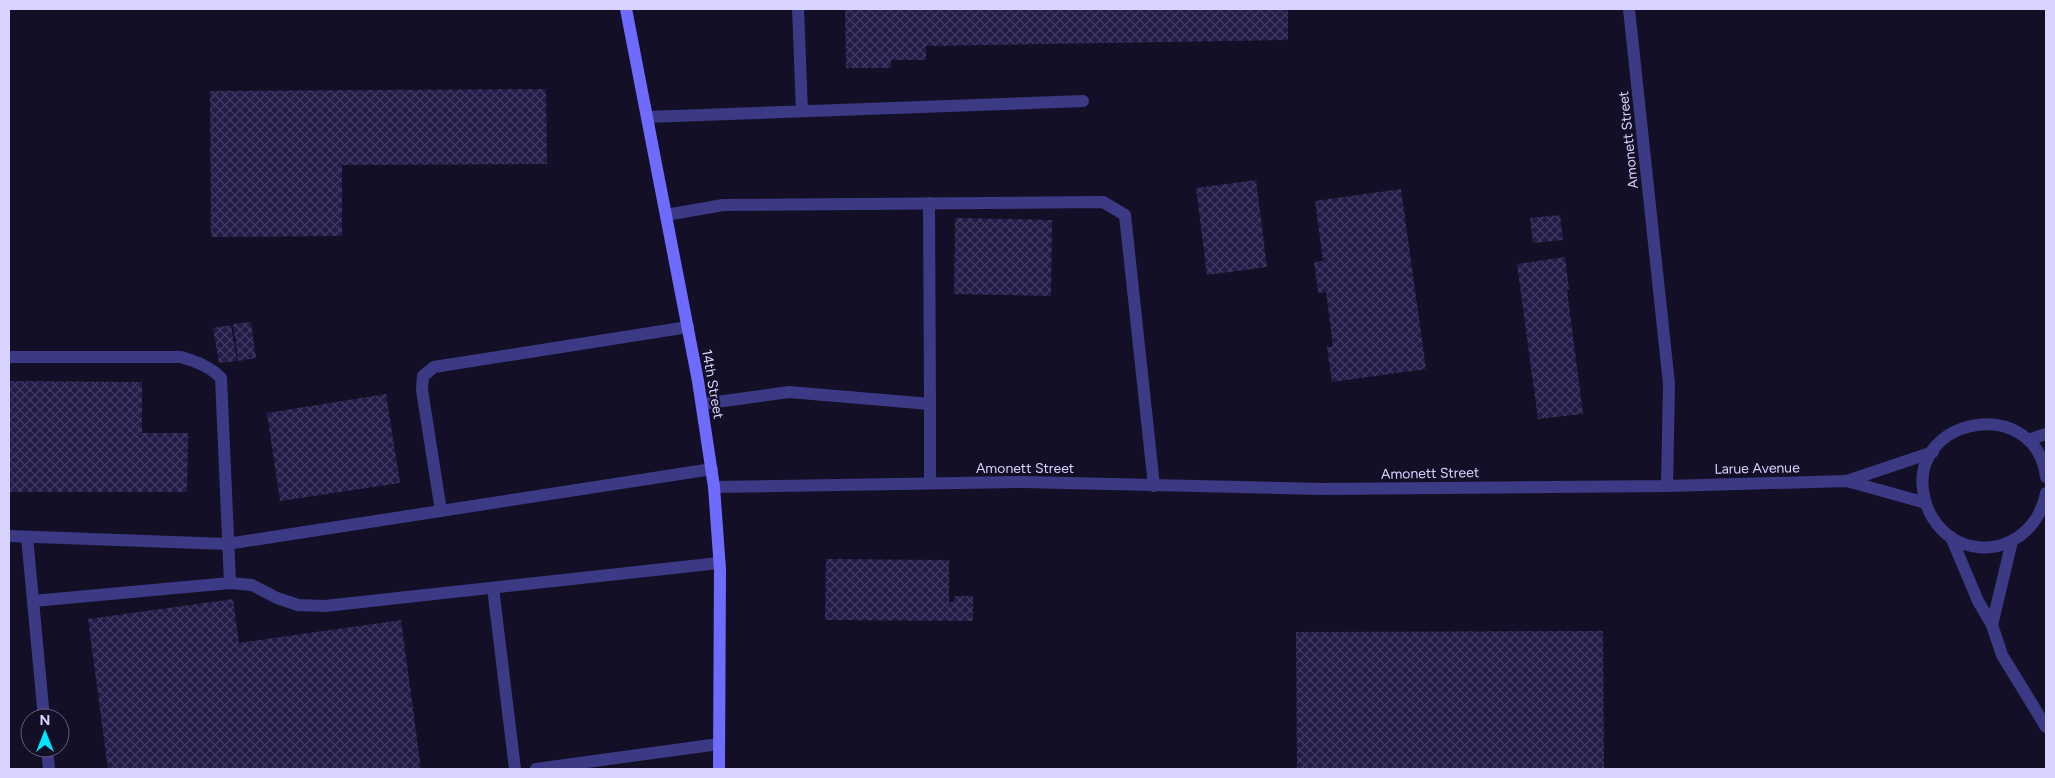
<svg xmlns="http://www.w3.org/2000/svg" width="2055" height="778" viewBox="0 0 2055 778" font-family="Figtree,sans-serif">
<defs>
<pattern id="building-cross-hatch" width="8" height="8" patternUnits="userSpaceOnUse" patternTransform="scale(1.25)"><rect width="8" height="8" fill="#241b47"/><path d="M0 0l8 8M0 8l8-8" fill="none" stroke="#433b63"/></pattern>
</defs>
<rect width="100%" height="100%" fill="#130f26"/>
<g fill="url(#building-cross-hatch)">
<path d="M845 9H1288V40L926 46V60H891V68H846Z"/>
<path d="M546 89 547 164 342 165V236L211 237 210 91Z"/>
<path d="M1256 180 1267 267 1207 275 1196 188Z"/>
<path d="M1401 189 1426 369 1332 382 1327 347 1333 346 1326 292 1318 293 1314 262 1323 261 1315 201Z"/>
<path d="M1560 215 1563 240 1533 243 1530 218Z"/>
<path d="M955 218 1052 220 1051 296 954 294Z"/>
<path d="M1565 257 1569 289 1567 290 1583 414 1538 419 1517 264Z"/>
<path d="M251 322 256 358 238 361 233 324Z"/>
<path d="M231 325 237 361 219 363 213 328Z"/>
<path d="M9 381 142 382V433H188L187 492H9Z"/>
<path d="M386 394 400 483 280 501 267 413Z"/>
<path d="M826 559 949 560V602H954V596H973V621L825 620Z"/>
<path d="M233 599 239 643 401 620 421 769H108L88 619Z"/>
<path d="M1603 631 1604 769H1297L1296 632Z"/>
</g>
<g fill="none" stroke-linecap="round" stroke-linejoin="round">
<g stroke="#3d3a85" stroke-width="12">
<path d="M798 9 802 111"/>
<path d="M647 117 1083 101"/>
<path d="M666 215 723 205 1103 202 1125 215 1154 486"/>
<path d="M9 357H181C197 362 209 366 221 378L230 583"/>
<path d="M702 404 789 392 930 404 929 203"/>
<path d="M930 404V483"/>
<path d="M441 511 422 390 423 376 434 367 688 327"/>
<path d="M9 536 227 544 712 469"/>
<path d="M27 537 33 601"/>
<path d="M493 588 515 769"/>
<path d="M44 718 33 601 230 583 252 585 277 598 298 605 325 606 719 563"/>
<path d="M47 748 49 769"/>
<path d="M536 769 719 744"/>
</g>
<g stroke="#3d3a85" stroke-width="12">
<path d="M2028 440 2046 434"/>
<path d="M2046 477C2036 394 1907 416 1924 496 1927 512 1937 527 1950 537 1990 563 2038 538 2046 493"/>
<path d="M1847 481 1933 452"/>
<path d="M1667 486 1847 481 1926 503"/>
<path d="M714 487 1023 482 1322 489 1667 486 1669 384 1629 9"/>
<path d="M1951 537 1978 601 1992 625 2002 655 2046 727"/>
<path d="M1992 625 2012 541"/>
</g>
<path stroke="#6f6bff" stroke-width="12" d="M626 9 698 381 714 487 720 569 719 769"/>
</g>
<g text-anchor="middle" stroke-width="4" stroke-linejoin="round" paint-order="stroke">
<g font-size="14" fill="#d9d4ff" stroke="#130f26">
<text transform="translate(1628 140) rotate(-96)" y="5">Amonett Street</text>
<text transform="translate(713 384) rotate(80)" y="5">14th Street</text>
<text x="1025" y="473">Amonett Street</text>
<text transform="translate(1757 468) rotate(-1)" y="5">Larue Avenue</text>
<text transform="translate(1430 473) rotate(-1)" y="5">Amonett Street</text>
</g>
</g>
<rect width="2055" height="778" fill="none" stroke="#d9d4ff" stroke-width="20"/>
<g transform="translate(45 733)"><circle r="24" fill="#130f26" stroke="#625e7d"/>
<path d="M0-4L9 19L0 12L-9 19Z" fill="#00e5ff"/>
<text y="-8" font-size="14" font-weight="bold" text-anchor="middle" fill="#d9d4ff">N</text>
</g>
</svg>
